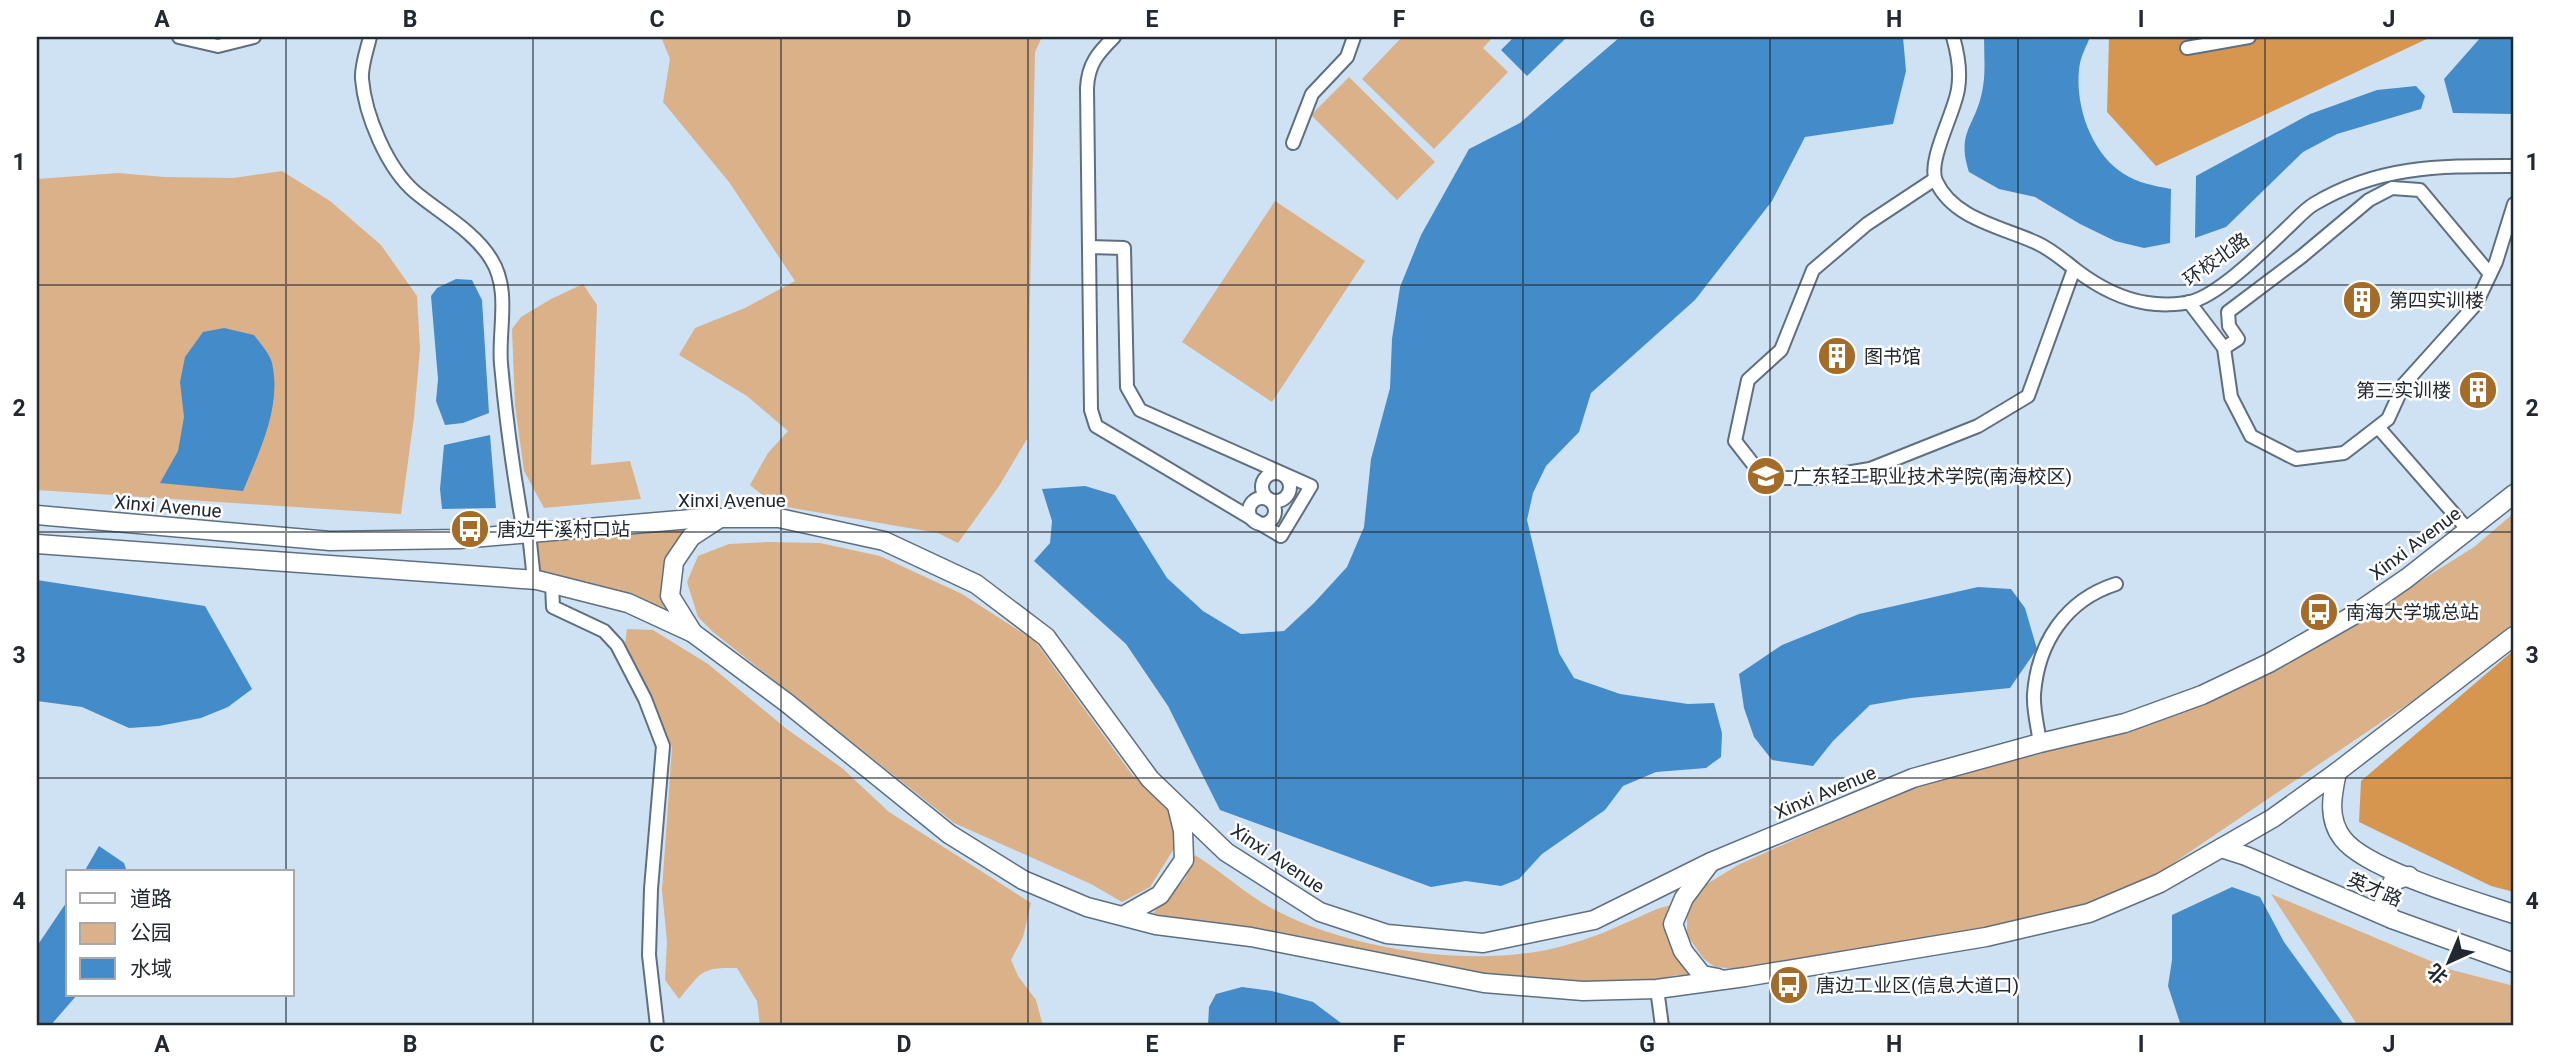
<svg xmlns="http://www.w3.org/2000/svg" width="2551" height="1063" viewBox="0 0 2551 1063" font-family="Roboto,'Noto Sans SC',sans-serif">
<rect width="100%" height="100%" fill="#cee2f4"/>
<g fill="#dab188">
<path d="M661 37H1042L1035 52 1027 439 999 486 958 543 938 533 775 505 750 485 768 453 788 431 747 396 679 355 695 328 745 308 795 281 729 182 663 102 670 59Z"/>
<path d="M1402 37H1493L1483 48 1508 72 1434 149 1362 79Z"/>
<path d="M1349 77 1435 162 1397 200 1311 115Z"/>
<path d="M282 171 330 201 381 245 417 296 420 349 414 417 401 514 37 490V179L118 173 164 177 233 178Z"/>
<path d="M1275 201 1365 261 1272 402 1182 342Z"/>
<path d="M583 284 597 305 591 465 630 461 641 499 544 508 524 471 515 405 512 329 521 317 551 299Z"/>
<path d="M2514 513V623L2453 672 2408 704 2144 883 2077 908 1953 935 1845 950 1792 962 1742 969 1715 967 1703 958 1687 935V910L1702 887 1738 865 1911 787 2172 714 2287 665 2474 547Z"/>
<path d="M693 525C664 560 651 570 672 614L541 572 535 541Z"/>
<path d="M767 542 820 543 880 556 962 594 1035 641 1133 776 1178 809 1175 847 1150 887 1122 902 1091 884 954 823 713 632 698 617 687 582 698 556 729 544Z"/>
<path d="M627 629 653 630 708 664 788 730 842 768 889 812 1031 903 1023 937 1011 960 1018 976 1036 1000 1043 1026H760L757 1001 737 968C700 967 702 972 679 999L665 980 667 942 662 890 672 747 625 644Z"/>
<path d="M1195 855C1224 873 1248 897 1279 912 1353 950 1474 968 1555 948 1576 943 1602 934 1621 925 1638 918 1653 909 1671 905 1664 930 1674 958 1692 975H1677L1651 981 1610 983 1481 975 1304 941 1255 928 1176 920 1153 913 1185 879Z"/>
<path d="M2271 894 2452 970 2514 986V1026H2358Z"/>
</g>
<g fill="#d79650">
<path d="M2109 37H2431L2156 166 2107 112Z"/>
<path d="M2514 650V892L2491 886 2359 822 2361 781Z"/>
</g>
<g fill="#448cc9">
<path d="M1514 37H1567L1527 76 1501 50Z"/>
<path d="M1620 37H1903L1906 71 1893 124 1805 137 1772 201 1695 300 1591 393 1579 432 1546 466 1533 493 1527 520 1559 653 1574 678 1620 694 1688 704 1714 703 1722 733 1721 757 1706 768 1656 772 1623 786 1605 810 1542 854 1519 879 1501 886 1466 881 1431 887 1220 810 1168 706 1126 644 1034 561 1050 543 1052 521 1042 489 1085 486 1115 495 1167 578 1203 611 1241 634 1284 631 1314 603 1347 567 1364 527 1371 459 1390 388 1392 339 1400 287 1421 235 1469 149 1520 123Z"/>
<path d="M1984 37H2090C2087 45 2082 54 2080 63 2073 101 2090 153 2124 174 2138 183 2155 186 2171 189L2170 243 2144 248 2115 241 2080 224 2035 197 1999 189 1969 172C1956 132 1975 127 1982 92 1986 74 1984 56 1984 37Z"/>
<path d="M2481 37H2514V114L2453 113 2444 79Z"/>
<path d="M2416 86 2425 96 2421 109 2337 134 2303 152 2226 227 2195 238 2196 176 2310 114 2377 90Z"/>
<path d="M456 279 472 280 482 300 489 413 463 423 445 425 436 401 438 379 431 296 437 288Z"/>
<path d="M224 328 254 335C260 343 270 354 272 363 282 407 259 452 243 491L160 483 178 451 184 417 180 382 185 357 203 332Z"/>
<path d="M490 435 496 508 442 509 440 489 444 445Z"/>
<path d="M37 580 205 606 252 689 228 707 201 718 159 726 129 728 82 707 37 701Z"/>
<path d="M1978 587 2011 589 2025 608 2037 649 2010 688 1911 698 1870 705 1833 741 1813 766 1772 760 1754 737 1744 708 1739 674 1782 645 1859 614Z"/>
<path d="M99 846 124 863 127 872H84Z"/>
<path d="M2232 887 2260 897 2284 942 2345 1026H2181L2168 986 2172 960V915Z"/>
<path d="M68 900V995H77L50 1026H37V946Z"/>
<path d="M1242 987 1272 991 1313 1002 1341 1023 1340 1026H1208L1209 1007 1216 994Z"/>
</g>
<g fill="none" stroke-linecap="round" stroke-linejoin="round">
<g stroke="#5e7080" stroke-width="16">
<g id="minor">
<path d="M179 37 218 46 254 37"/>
<path d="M370 37C367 50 361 66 362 79 365 115 387 168 415 192 440 213 474 231 491 259 511 290 498 330 501 364 506 421 514 477 524 533"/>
<path d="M1953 37C1958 54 1961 71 1958 89 1955 112 1927 161 1936 181 1953 219 2002 227 2037 243 2052 250 2063 260 2076 270 2097 286 2121 299 2147 303 2159 305 2178 305 2190 302 2218 296 2265 249 2286 229 2295 221 2304 210 2314 204 2379 165 2441 166 2514 166"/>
<path d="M2187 48 2249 37"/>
<path d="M1293 143 1312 94 1347 57 1354 37"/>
<path d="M1935 179 1867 224 1813 270 1781 350 1748 380 1735 441 1764 478H1816L1870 469 1978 426 2028 396 2074 269"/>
<path d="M1089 247 1124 248 1127 387 1140 410 1311 486 1281 536 1096 426 1091 410 1087 88C1088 64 1098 53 1114 37"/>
<path d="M2189 302 2224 348 2231 397 2251 436 2296 459 2344 453 2388 419 2404 384 2476 304 2496 262 2514 204"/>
<path d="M2224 348 2238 339 2229 326 2228 312 2301 257 2369 200 2392 188 2420 190 2490 274"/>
<path d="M2378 427 2468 530"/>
<circle cx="1276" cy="487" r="14"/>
<circle cx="1262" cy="511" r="13"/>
<path d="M529 533 534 580"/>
<path d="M552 584 553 607 604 631 617 645 645 699 663 746 651 889 649 955 657 1026"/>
<path d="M2040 743C2038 728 2033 710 2034 694 2038 642 2066 600 2116 584"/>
<path d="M1657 989 1662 1026"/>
</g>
</g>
<g stroke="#5e7080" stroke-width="21">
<g id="secondary">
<path d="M37 515 330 541 460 539 703 518H779L884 541 976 584 1046 637 1150 779 1226 852 1320 912 1387 934 1483 943 1594 920 1711 862 1913 778 2040 743 2125 723 2202 695 2269 663 2352 616 2407 578 2514 494"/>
<path d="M37 544 537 580 628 603 693 633 787 703 949 834 1023 880 1087 907 1156 925 1251 937 1484 983 1583 991 1657 989 1745 977 1986 937 2089 913 2160 883 2273 818 2337 772 2514 636"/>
<path d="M693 633 670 596 674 562 691 537 720 518"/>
<path d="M2337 772C2332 795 2327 819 2343 839 2367 870 2475 901 2514 914"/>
<path d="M2221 848 2246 856 2392 919 2514 963"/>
<path d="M1710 863 1684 898 1673 924 1683 951 1702 975 1718 978"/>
<path d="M1123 916 1160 895 1184 860 1183 831 1177 806"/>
<path d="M2392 919 2383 905 2393 881 2409 876"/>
</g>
</g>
<use href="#minor" stroke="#fff" stroke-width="12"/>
<use href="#secondary" stroke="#fff" stroke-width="18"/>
</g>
<path fill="none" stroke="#222930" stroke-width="2" stroke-opacity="0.55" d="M286 37V872M533 37V1026M781 37V1026M1028 37V1026M1276 37V1026M1523 37V1026M1770 37V1026M2018 37V1026M2265 37V1026M37 285H2514M37 532H2514M37 778H2514M286 995V1026"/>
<defs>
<g id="building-disc" transform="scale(2.0125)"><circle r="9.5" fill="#a46b29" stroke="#fff"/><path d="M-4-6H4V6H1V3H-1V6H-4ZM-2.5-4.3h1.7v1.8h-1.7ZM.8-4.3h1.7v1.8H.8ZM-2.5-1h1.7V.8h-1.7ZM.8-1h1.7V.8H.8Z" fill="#fff"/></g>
<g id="university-disc" transform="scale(2.0125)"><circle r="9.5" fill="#a46b29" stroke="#fff"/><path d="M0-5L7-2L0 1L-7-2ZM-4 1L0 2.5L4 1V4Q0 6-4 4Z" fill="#fff"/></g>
<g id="bus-disc" transform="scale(2.0125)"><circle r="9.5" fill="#a46b29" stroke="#fff"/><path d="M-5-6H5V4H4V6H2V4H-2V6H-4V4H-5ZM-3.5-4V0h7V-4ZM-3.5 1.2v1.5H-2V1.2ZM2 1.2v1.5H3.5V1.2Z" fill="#fff"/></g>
</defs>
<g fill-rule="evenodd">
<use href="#building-disc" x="2362" y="300"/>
<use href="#building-disc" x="1837" y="356"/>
<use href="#building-disc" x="2478" y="390"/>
<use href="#university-disc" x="1766" y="476"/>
<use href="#bus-disc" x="470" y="529"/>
<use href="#bus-disc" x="2319" y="612"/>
<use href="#bus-disc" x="1789" y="985"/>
</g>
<g text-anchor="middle" stroke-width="5" stroke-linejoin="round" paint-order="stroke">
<g font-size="19" fill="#222930" stroke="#fff">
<text transform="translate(2216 259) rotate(-36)" y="7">环校北路</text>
<text x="732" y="507">Xinxi Avenue</text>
<text transform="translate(168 506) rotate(5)" y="7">Xinxi Avenue</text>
<text transform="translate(2415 543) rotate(-37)" y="7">Xinxi Avenue</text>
<text transform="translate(1825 792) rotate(-23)" y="7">Xinxi Avenue</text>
<text transform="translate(1278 858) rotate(34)" y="7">Xinxi Avenue</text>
<text transform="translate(2375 889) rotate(23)" y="7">英才路</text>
</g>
<g font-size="19" fill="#222930" stroke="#fff" text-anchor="start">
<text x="2389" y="307">第四实训楼</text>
<text x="1864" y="363">图书馆</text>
<text x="2451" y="397" text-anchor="end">第三实训楼</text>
<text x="1793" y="483">广东轻工职业技术学院(南海校区)</text>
<text x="497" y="536">唐边牛溪村口站</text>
<text x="2346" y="619">南海大学城总站</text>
<text x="1816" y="992">唐边工业区(信息大道口)</text>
</g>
</g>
<rect width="2551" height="1063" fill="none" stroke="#ffffff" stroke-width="77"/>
<rect x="66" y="870" width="228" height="126" fill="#ffffff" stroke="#a7a9ac" stroke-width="2"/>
<rect x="80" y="893" width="35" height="10" fill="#ffffff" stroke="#a7a9ac" stroke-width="2"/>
<text x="130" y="906" font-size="21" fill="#222930">道路</text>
<rect x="80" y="923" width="35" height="21" fill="#dab188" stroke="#a7a9ac" stroke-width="2"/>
<text x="130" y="940" font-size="21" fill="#222930">公园</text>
<rect x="80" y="958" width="35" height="21" fill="#448cc9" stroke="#a7a9ac" stroke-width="2"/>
<text x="130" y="976" font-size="21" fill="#222930">水域</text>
<g transform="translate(2449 962) rotate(224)" stroke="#ffffff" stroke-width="5" paint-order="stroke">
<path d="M0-5L12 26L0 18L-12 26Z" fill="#222930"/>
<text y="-10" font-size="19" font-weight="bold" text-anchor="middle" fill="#222930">北</text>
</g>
<rect x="38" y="38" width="2474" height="986" fill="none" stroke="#222930" stroke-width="2.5"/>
<g font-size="23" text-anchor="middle" font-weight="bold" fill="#222930">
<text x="162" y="27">A</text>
<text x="410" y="27">B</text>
<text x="657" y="27">C</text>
<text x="904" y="27">D</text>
<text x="1152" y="27">E</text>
<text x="1399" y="27">F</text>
<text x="1647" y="27">G</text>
<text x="1894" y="27">H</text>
<text x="2141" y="27">I</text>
<text x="2389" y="27">J</text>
<text x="19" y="170">1</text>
<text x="2532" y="170">1</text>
<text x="19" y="416">2</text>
<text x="2532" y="416">2</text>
<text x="19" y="663">3</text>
<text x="2532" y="663">3</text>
<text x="19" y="909">4</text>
<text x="2532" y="909">4</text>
<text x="162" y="1052">A</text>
<text x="410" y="1052">B</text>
<text x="657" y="1052">C</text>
<text x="904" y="1052">D</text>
<text x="1152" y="1052">E</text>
<text x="1399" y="1052">F</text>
<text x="1647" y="1052">G</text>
<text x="1894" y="1052">H</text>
<text x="2141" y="1052">I</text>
<text x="2389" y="1052">J</text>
</g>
</svg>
